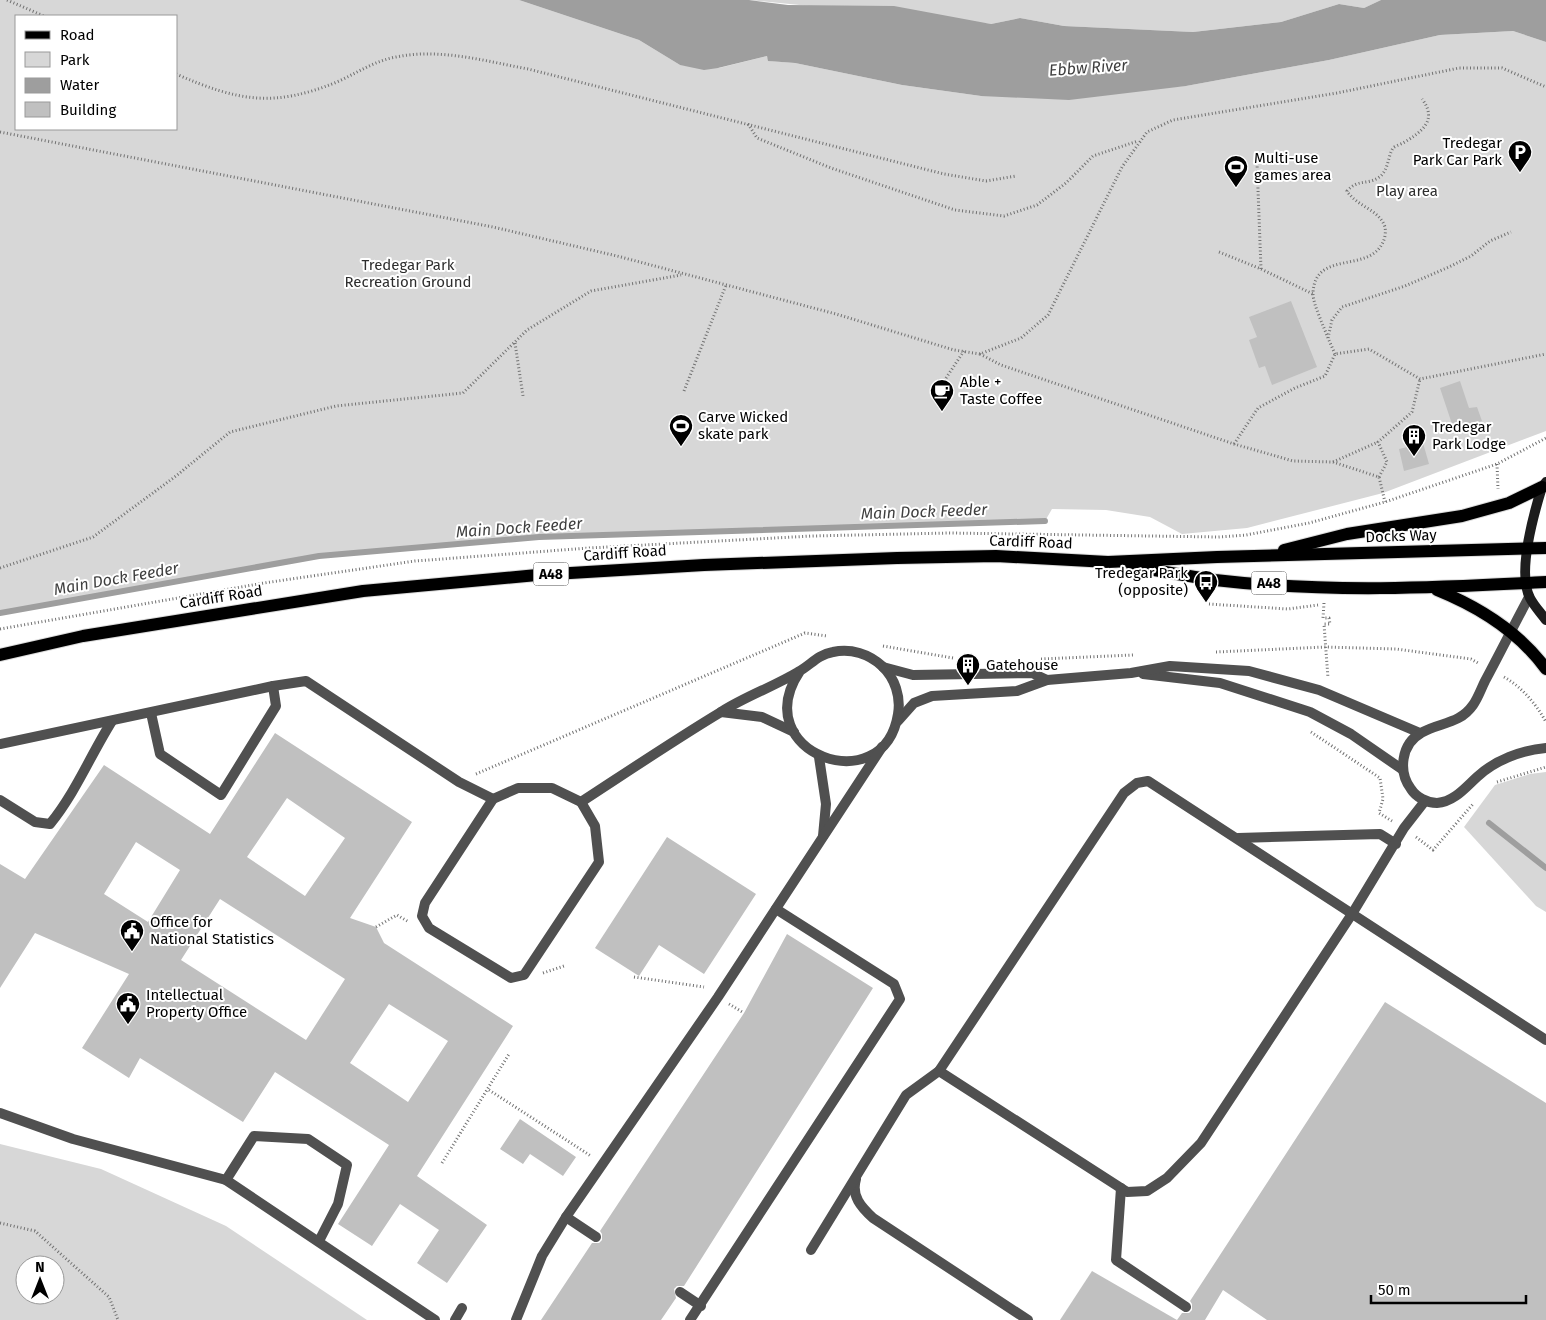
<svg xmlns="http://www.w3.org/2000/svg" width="1546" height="1320" viewBox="0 0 1546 1320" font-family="'Fira Sans',sans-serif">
<rect width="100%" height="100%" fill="#fff"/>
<g fill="#d7d7d7" fill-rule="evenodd">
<path d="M0 0H519L639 40 680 65 719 68 767 56 769 61 795 63 902 85 981 96 1186 86 1329 60 1440 35 1513 31 1546 42V431L1383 493 1247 528 1182 534 1150 517 1106 510 1052 509 1045 521 539 537 319 556 0 613ZM16 16H176V129H16Z"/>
<path d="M749 0H1381L1364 8 1339 4 1281 22 1193 32 1064 26 1020 18 991 24Z"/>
<path d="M1546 772V912L1536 906 1464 827 1495 785 1530 774Z"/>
<path d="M0 1144 101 1169 226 1226 367 1320H0ZM25 1265H55V1295H25Z"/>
</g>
<path fill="#9e9e9e" d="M519 0H749L788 5 894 6 991 24 1020 18 1064 26 1193 32 1281 22 1339 4 1364 8 1381 0H1546V42L1513 31 1440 35 1329 60 1186 86 1069 100 981 96 902 85 795 63 768 61 767 56 718 68 704 70 680 65 639 40Z"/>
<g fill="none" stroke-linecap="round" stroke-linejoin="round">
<g stroke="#9e9e9e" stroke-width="6">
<path d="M0 613 319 556 539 537 1045 521"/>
<path d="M1489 823 1546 868"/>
</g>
</g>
<g fill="#c0c0c0" fill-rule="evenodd">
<path d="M1291 301 1317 367 1272 385 1265 366 1259 368 1249 340 1257 337 1249 317Z"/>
<path d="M1460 381 1469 408 1477 407 1482 421 1454 430 1440 388Z"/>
<path d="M1423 443 1429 464 1404 471 1399 449Z"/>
<path d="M275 733 412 822 350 918 376 927 384 943 513 1026 417 1176 487 1225 447 1283 417 1263 439 1230 400 1204 372 1246 338 1224 389 1145 275 1072 243 1122 140 1058 129 1078 82 1048 129 974 35 933 0 988V864L25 879 104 765 210 834ZM287 798 345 838 305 896 247 857ZM136 842 180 870 148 922 104 894ZM220 899 345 979 306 1040 181 960ZM389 1004 448 1041 408 1102 350 1063Z"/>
<path d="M667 837 756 894 704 974 659 945 639 976 595 948Z"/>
<path d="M787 934 873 988 684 1286H677L674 1289 676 1298 661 1320H541L592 1243H599L602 1240V1234L600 1231 744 1013Z"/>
<path d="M1385 1002 1546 1103V1320H1267L1223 1290 1205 1320H1177L1182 1313H1189L1192 1310V1304L1190 1301Z"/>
<path d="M520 1119 576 1157 563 1176 530 1154 523 1164 500 1149Z"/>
<path d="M1092 1271 1177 1320H1060Z"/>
</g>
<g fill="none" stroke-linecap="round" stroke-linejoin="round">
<g stroke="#dbdbdb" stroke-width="14">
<g id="primary">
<path d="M1284 550 1347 534 1462 516 1509 503 1542 487"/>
<path d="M1132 566C1160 571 1187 576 1215 580 1325 593 1436 588 1546 582"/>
<path d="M1437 590C1479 607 1519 632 1546 669"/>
<path d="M0 655 83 636 363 591 537 575 704 565 897 558 996 556 1108 562 1217 557 1546 548"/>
</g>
</g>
<g stroke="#727272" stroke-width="3" stroke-dasharray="1 2.5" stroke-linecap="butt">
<path d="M7 0 44 16"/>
<path d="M176 74C238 101 273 108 337 82 357 73 374 61 396 57 440 48 485 61 528 69L944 174 986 181 1016 176"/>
<path d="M748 124 757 138 831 168 955 210 1004 216 1037 205 1066 183 1093 156 1138 141"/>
<path d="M0 132 493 227 617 256 836 314 954 350 980 354 1021 338 1048 315 1122 167 1147 132 1173 120 1337 93 1459 68H1502L1546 87"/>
<path d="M1257 163 1261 269"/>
<path d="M1219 252 1261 269 1313 294"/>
<path d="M1328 338C1324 327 1313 304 1313 294 1314 249 1369 274 1383 242 1385 238 1386 232 1385 227 1379 209 1357 207 1347 191 1358 179 1366 185 1378 178 1389 171 1387 158 1393 148 1395 146 1401 144 1403 143 1422 132 1438 120 1422 99"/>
<path d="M515 343 523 396"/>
<path d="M980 354 1001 365 1234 444 1293 461 1333 462 1379 477 1385 502"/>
<path d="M1335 354 1328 338 1332 320 1342 307 1405 286 1449 267 1471 256 1490 241 1511 232"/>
<path d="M944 381 964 351"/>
<path d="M684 391 726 285"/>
<path d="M1234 444 1258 408 1295 388 1325 376 1335 354 1369 349 1420 379 1546 354"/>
<path d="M1333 462 1378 442"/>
<path d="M1497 464 1498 489"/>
<path d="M1379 477 1387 462 1378 442 1412 412 1420 379"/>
<path d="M0 568 93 537 176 476 230 432 336 406 463 393 527 330 591 291 681 275"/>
<path d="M1324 603 1323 618H1329L1330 624H1324L1328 678"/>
<path d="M1209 604 1288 609 1318 605"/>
<path d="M0 629 264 583 415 561 589 548 812 536 949 533 1218 537 1246 535 1309 523 1385 502 1497 464 1546 438"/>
<path d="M883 646 953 658"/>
<path d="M1216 652 1325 647 1396 649 1471 659 1478 663"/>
<path d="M1041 659 1133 655"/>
<path d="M1504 677C1522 687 1536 704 1546 722"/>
<path d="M1311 732 1380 778 1383 799 1379 813 1392 821"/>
<path d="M476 774 805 633 827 636"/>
<path d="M1497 782 1546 767"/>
<path d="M1416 837 1433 850 1473 804"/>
<path d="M376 927 397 915 409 922"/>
<path d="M543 973 564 966"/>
<path d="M634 977 704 987"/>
<path d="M729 1004 744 1013"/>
<path d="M489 1090 591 1156"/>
<path d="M442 1163 509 1054"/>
<path d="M0 1223 35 1231 109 1297 118 1320"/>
</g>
<g stroke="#505050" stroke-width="10">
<path d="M883 667 913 675 1032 673 1047 680"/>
<path d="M1143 674 1220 683 1310 712 1351 734 1403 770"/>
<path d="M721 712 762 717 794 732"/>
<path d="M151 713 160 754 221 795 276 706 273 686"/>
<path d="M898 721 914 703 932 696 1017 691 1047 680 1131 673 1170 666 1249 671 1319 690 1420 733"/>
<path d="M0 744 273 686 306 681 459 782 493 799"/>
<path d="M819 757 826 804 823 836"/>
<path d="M518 788H552L581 802 595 826 599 862 524 975 511 978 429 928 422 916 425 903 493 799Z"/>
<path d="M0 800 35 822 50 824C76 792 90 756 112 721"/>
<path d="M581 802C627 772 673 741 721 712 746 696 773 687 798 672 811 665 817 655 833 652 851 648 869 654 882 666 895 678 901 697 898 714 884 803 745 753 800 671"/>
<path d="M1238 838 1380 834 1396 844"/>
<path d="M939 1071 1127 1192 1147 1191 1167 1178 1201 1143 1352 914 1404 828 1425 801"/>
<path d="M0 1113 73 1139 226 1180 435 1320"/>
<path d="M856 1179C851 1196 861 1207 873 1218L1028 1320"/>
<path d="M226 1180 254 1136 308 1139 347 1165 338 1204 319 1241"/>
<path d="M1121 1188 1116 1260 1186 1307"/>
<path d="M566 1217 596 1237"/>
<path d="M811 1250 906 1095 939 1071 1124 793 1137 783 1148 781 1546 1040"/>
<path d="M680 1292 701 1306"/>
<path d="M455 1320 462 1308"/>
<path d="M516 1320 542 1256 566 1217 718 997 882 747"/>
<path d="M690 1320 900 999 894 984 776 909"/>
</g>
<path stroke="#505050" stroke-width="10" d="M1529 597C1514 625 1500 653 1485 681 1481 689 1478 698 1473 705 1459 725 1439 722 1421 733 1401 744 1398 772 1411 789 1416 797 1427 803 1437 803 1454 802 1466 787 1477 777 1495 760 1522 750 1546 748"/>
<path stroke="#1d1d1d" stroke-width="10" d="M1546 482 1542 487C1534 513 1517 573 1530 598 1534 606 1541 613 1546 620"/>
<use href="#primary" stroke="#000" stroke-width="12"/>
</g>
<defs>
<g id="parking-pin" transform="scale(1.25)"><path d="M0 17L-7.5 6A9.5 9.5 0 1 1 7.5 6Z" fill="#000" stroke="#fff"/><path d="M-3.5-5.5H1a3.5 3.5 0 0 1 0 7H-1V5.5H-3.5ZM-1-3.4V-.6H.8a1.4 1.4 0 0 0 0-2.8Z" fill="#fff"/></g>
<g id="stadium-pin" transform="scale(1.25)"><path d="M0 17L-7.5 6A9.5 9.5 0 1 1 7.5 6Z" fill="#000" stroke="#fff"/><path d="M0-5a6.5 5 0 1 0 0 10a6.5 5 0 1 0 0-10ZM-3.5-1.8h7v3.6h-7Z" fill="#fff"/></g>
<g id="cafe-pin" transform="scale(1.25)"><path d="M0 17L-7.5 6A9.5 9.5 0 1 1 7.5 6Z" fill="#000" stroke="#fff"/><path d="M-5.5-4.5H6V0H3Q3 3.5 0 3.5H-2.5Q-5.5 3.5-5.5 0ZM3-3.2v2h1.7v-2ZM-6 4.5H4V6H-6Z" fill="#fff"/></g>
<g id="building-pin" transform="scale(1.25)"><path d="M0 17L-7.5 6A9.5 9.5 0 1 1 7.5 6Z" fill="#000" stroke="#fff"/><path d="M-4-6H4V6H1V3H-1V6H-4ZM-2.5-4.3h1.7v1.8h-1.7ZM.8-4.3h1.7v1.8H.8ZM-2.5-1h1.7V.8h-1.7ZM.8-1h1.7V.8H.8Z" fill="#fff"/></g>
<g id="bus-pin" transform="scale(1.25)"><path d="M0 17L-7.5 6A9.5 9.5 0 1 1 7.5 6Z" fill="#000" stroke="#fff"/><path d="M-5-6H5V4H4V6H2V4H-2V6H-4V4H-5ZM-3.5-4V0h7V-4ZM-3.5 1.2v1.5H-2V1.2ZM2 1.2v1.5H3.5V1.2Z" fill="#fff"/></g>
<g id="civic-pin" transform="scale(1.25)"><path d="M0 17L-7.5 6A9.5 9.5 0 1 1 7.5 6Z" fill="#000" stroke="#fff"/><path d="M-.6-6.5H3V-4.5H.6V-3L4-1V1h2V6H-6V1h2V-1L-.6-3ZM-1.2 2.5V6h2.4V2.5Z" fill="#fff"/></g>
</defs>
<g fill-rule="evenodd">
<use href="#parking-pin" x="1520" y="152"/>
<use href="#stadium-pin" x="1236" y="167"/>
<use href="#cafe-pin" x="942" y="391"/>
<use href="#stadium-pin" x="681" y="426"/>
<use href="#building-pin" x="1414" y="436"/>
<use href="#bus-pin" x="1206" y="582"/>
<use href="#building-pin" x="968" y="665"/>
<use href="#civic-pin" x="132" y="931"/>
<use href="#civic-pin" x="128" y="1004"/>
</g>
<g text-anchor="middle" stroke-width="4" stroke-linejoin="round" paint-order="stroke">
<g fill="#fff" stroke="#4c4c4c" stroke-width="1">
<rect x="533.5" y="562.5" width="35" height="23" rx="4"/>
<rect x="1251.5" y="571.5" width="35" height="23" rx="4"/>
</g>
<g font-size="14" font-weight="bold" fill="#000">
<text x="551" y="579">A48</text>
<text x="1269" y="588">A48</text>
</g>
<g font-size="15" fill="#000" stroke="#fff" text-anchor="start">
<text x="1502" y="148" text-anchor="end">Tredegar<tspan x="1502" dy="17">Park Car Park</tspan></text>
<text x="1254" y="163">Multi-use<tspan x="1254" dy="17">games area</tspan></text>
<text x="960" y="387">Able +<tspan x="960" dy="17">Taste Coffee</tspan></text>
<text x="698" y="422">Carve Wicked<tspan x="698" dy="17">skate park</tspan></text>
<text x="1432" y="432">Tredegar<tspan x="1432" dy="17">Park Lodge</tspan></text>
<text x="1188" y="578" text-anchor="end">Tredegar Park<tspan x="1188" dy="17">(opposite)</tspan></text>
<text x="986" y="670">Gatehouse</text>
<text x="150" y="927">Office for<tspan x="150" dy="17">National Statistics</tspan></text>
<text x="146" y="1000">Intellectual<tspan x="146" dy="17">Property Office</tspan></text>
</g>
<g font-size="15" fill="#2e2e2e" stroke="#fff">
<text x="1407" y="196">Play area</text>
<text x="408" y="270">Tredegar Park<tspan x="408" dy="17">Recreation Ground</tspan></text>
</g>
<g font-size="15" fill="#000" stroke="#fff">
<text transform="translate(1401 536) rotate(-2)" y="5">Docks Way</text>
<text transform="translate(1031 542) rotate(2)" y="5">Cardiff Road</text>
<text transform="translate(625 553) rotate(-4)" y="5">Cardiff Road</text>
<text transform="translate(221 597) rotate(-9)" y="5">Cardiff Road</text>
</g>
<g font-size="16" font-style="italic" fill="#3f3f3f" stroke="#fff">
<text transform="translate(1088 67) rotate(-4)" y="6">Ebbw River</text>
<text transform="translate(924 511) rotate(-2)" y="6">Main Dock Feeder</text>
<text transform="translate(519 527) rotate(-4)" y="6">Main Dock Feeder</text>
<text transform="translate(116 578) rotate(-10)" y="6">Main Dock Feeder</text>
</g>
</g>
<rect x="15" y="15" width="162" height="115" fill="#ffffff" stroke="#999999"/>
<rect x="25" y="31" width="25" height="8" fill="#000000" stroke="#999999"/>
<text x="60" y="40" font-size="15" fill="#000000">Road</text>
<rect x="25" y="52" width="25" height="15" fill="#d7d7d7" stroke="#999999"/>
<text x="60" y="65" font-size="15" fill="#000000">Park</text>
<rect x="25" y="78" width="25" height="15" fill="#9e9e9e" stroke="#999999"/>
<text x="60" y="90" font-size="15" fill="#000000">Water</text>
<rect x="25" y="102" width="25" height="15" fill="#c0c0c0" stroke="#999999"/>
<text x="60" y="115" font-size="15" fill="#000000">Building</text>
<g transform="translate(40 1280)"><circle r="24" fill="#ffffff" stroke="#999999"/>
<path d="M0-4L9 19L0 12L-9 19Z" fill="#000000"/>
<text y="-8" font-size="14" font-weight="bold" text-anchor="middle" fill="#000000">N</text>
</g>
<path d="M1371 1295v8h155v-8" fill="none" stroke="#000000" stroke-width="2.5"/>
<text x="1378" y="1295" font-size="15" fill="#000000" stroke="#ffffff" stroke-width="4" paint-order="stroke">50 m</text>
</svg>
